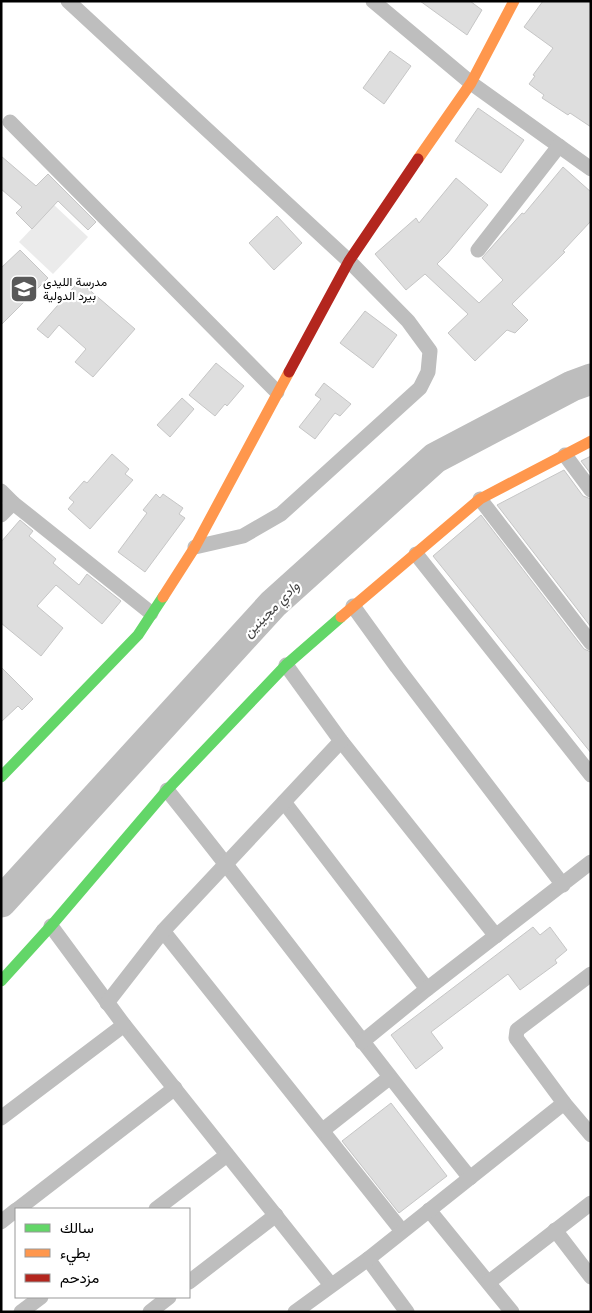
<svg xmlns="http://www.w3.org/2000/svg" width="592" height="1313" viewBox="0 0 592 1313" font-family="'DM Sans',Vazirmatn,sans-serif">
<rect width="100%" height="100%" fill="#fff"/>
<path fill="#ebebeb" d="M54 205 88 237 53 274 19 242Z"/>
<g fill="none" stroke-linecap="round" stroke-linejoin="round">
<path stroke="#bdbdbd" stroke-width="31" d="M1 902 273 604 435 458 572 386 591 379"/>
</g>
<g fill="#dedede" stroke="#c6c6c6">
<path d="M420 1H470L482 10 467 35Z"/>
<path d="M543 1H591V127L570 113 568 115 542 98 544 95 529 84 535 76 533 75 553 48 524 27Z"/>
<path d="M390 51 411 66 384 104 363 88Z"/>
<path d="M478 108 524 140 501 173 455 141Z"/>
<path d="M1 156 36 186 48 174 96 222 88 230 58 201 32 229 16 213 22 207 1 189Z"/>
<path d="M563 167 591 192V221L563 251 565 252 512 304 528 320 515 333 507 330 475 361 448 333 468 314 425 274 406 290 375 254 416 218 419 223 456 178 488 205 447 254 437 264 479 303 503 280 482 258 522 213 524 214Z"/>
<path d="M277 216 302 243 274 270 249 243Z"/>
<path d="M20 250 48 278 1 325V268Z"/>
<path d="M79 281 135 329 93 377 75 362 86 349 59 325 48 338 37 329Z"/>
<path d="M365 311 397 335 373 368 340 343Z"/>
<path d="M216 363 244 386 227 406 225 404 215 416 189 395Z"/>
<path d="M324 383 351 404 340 416 335 413 315 439 299 427 321 399 315 395Z"/>
<path d="M182 398 194 409 170 437 157 425Z"/>
<path d="M112 454 129 469 125 474 133 480 90 529 68 509 74 502 69 498 84 481 87 483Z"/>
<path d="M591 456V474L581 461Z"/>
<path d="M564 470 583 496 591 499V627L497 505Z"/>
<path d="M156 494 160 498 163 494 183 508 179 514 185 518 145 572 118 552 147 513 143 510Z"/>
<path d="M481 515 584 649 591 652V753L433 556Z"/>
<path d="M20 520 33 531 29 536 56 559 53 563 79 585 87 574 121 601 102 624 56 585 37 606 63 628 41 656 1 623V542Z"/>
<path d="M1 667 33 699 22 710 18 706 1 722Z"/>
<path d="M533 927 540 935 550 927 567 950 555 960 557 963 520 990 508 974 431 1032 443 1048 416 1069 391 1035Z"/>
<path d="M391 1103 447 1176 399 1213 342 1141Z"/>
</g>
<g fill="none" stroke-linecap="round" stroke-linejoin="round">
<g stroke="#bebebe" stroke-width="15">
<path d="M68 1 349 261 408 321 430 351 428 372 420 388 281 514 243 536 195 547"/>
<path d="M373 1 471 83 591 169"/>
<path d="M10 122 277 392"/>
<path d="M478 250 559 146"/>
<path d="M565 455 591 490"/>
<path d="M1 491 13 503 151 613"/>
<path d="M480 499 591 643"/>
<path d="M1 515 13 503"/>
<path d="M416 554 591 775"/>
<path d="M353 606 397 667 563 885"/>
<path d="M286 665 341 741 496 936"/>
<path d="M167 790C270 918 367 1050 470 1178"/>
<path d="M284 802 427 989"/>
<path d="M51 926 124 1025 331 1285"/>
<path d="M163 931 402 1231"/>
<path d="M591 974 517 1030 516 1038 564 1103 591 1135"/>
<path d="M107 1003 163 931 341 741"/>
<path d="M362 1042 427 989 591 862"/>
<path d="M1 1118 124 1025"/>
<path d="M323 1130 389 1078"/>
<path d="M18 1209 175 1088"/>
<path d="M156 1209 227 1155"/>
<path d="M429 1210 512 1312"/>
<path d="M1 1222 16 1210"/>
<path d="M555 1230 591 1277"/>
<path d="M368 1259 407 1312"/>
<path d="M189 1282 276 1215"/>
<path d="M489 1282 591 1203"/>
<path d="M21 1312 41 1297"/>
<path d="M150 1312 169 1297"/>
<path d="M295 1312 368 1259 564 1103"/>
</g>
<g stroke="#63d668" stroke-width="11">
<path d="M1 777 138 635 163 597"/>
<path d="M1 981 51 926 167 790 286 665 341 617"/>
</g>
<g stroke="#ff974d" stroke-width="11">
<path d="M418 159 471 83 514 1"/>
<path d="M163 597 195 547 289 372"/>
<path d="M341 617 480 499 591 441"/>
</g>
<path stroke="#b3261e" stroke-width="11" d="M289 372 349 261 418 159"/>
</g>
<defs>
<g id="school-square" transform="scale(1.4375)"><rect x="-9" y="-9" width="18" height="18" rx="4" fill="#595959" stroke="#fff"/><path d="M0-5L7-2L0 1L-7-2ZM-4 1L0 2.5L4 1V4Q0 6-4 4Z" fill="#fff"/></g>
</defs>
<g fill-rule="evenodd">
<use href="#school-square" x="24" y="289"/>
</g>
<g text-anchor="middle" stroke-width="4.5" stroke-linejoin="round" paint-order="stroke">
<g font-size="12" fill="#000" stroke="#fff" text-anchor="start">
<text x="43" y="286">مدرسة الليدي<tspan x="43" dy="14">بيرد الدولية</tspan></text>
</g>
<g font-size="14" font-style="italic" fill="#424242" stroke="#fff">
<text transform="translate(271 609) rotate(-45)" y="5">وادي مجينين</text>
</g>
</g>
<rect width="592" height="1313" fill="none" stroke="#000000" stroke-width="5"/>
<rect x="15" y="1208" width="175" height="90" fill="#ffffff" stroke="#999999"/>
<rect x="25" y="1224" width="25" height="8" fill="#63d668" stroke="#999999"/>
<text x="60" y="1233" font-size="15" fill="#000000">سالك</text>
<rect x="25" y="1249" width="25" height="8" fill="#ff974d" stroke="#999999"/>
<text x="60" y="1258" font-size="15" fill="#000000">بطيء</text>
<rect x="25" y="1274" width="25" height="8" fill="#b3261e" stroke="#999999"/>
<text x="60" y="1283" font-size="15" fill="#000000">مزدحم</text>
</svg>
